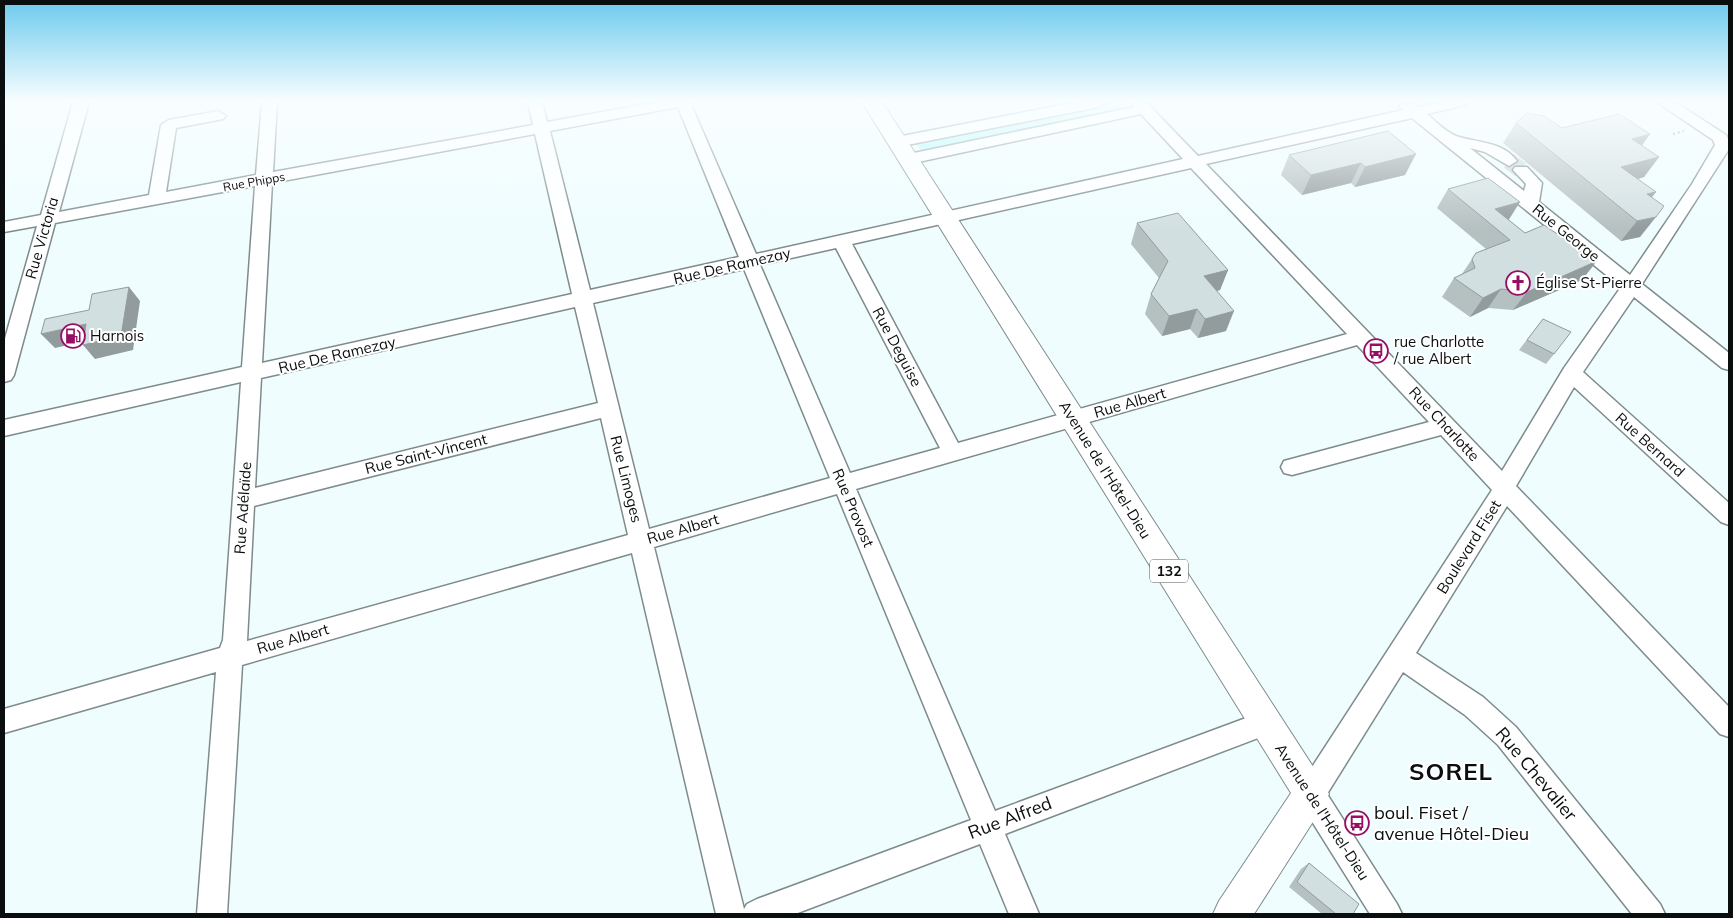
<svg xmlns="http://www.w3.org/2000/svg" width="1733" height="918" viewBox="0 0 1733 918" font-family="Mulish,sans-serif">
<rect width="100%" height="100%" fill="#effdfe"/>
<path fill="#abf8fe" d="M1091 102H1142L1147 107 923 153 915 142Z"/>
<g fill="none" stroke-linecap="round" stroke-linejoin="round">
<path stroke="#cdd9da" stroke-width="17" stroke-dasharray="17 8" stroke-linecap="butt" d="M1509 161 1521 170"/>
<g stroke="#7e8b8c" stroke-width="3">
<g id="minor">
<path d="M73 102H89L59 212 149 195 161 125 169 120 218 111 226 116 223 119 176 128 166 192 256 175 262 102H277L273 172 533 125 528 102H542L547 122 657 102H690L756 254 1183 159 1141 114 909 164 901 159 909 154 1134 107 1131 102H1146L1198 156 1403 110 1399 106 1405 102 1412 103 1418 107 1441 102H1468L1466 105 1427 114C1435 121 1446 132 1456 136 1476 143 1503 141 1517 161L1509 166 1485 152 1470 148 1524 191 1526 184 1513 170 1515 167H1527L1542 183 1539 202 1630 275 1692 184 1715 145 1713 140 1657 102H1675L1726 135 1729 141V149L1642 284 1729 353V370L1722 368 1634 297 1583 372 1729 503V525L1721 522 1574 387 1516 486 1729 707V737L1720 734 1507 506 1416 653 1483 697 1516 727 1660 904 1665 914H1632L1498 745 1465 715 1403 672 1327 794 1397 904 1402 914H1370L1301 804 1297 794 1301 784 1492 490 1441 435 1292 475 1284 473 1281 467 1284 461 1429 422 1357 345 856 489 995 811 1265 711 1274 714 1278 723 1274 732 1005 834 1039 914H1009L980 844 795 914H716L632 553 242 665 227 914H197L216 672 4 733V709L220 648 223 640 241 382 4 436V420L242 367 255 186 55 223 14 375 11 380 4 382V342L37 226 4 232V222L41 215ZM678 107 739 257 590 290 550 131ZM1412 118 1621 287 1564 368 1502 471 1206 164ZM535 134 572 294 262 363 272 183ZM1191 168 1347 334 958 443 852 244ZM836 248 940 448 850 473 760 265ZM744 269 830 478 649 529 593 303ZM575 307 598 403 255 488 261 378ZM601 418 628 535 247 641 254 506ZM837 494 971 820 757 899 747 904 744 909 654 547Z"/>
<path d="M1077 102H1107L1099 107 897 147 889 142 897 137Z"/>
</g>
</g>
<g stroke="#7e8b8c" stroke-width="2">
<path id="major" d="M862 102H882L1323 782 1329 794 1323 806 1254 914H1213L1219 901 1291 793Z"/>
</g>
<path stroke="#96a0a1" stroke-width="2.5" stroke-dasharray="2 3" stroke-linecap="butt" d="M1673 134 1684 131"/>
<use href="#minor" fill="#fff" fill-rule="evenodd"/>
<use href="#major" fill="#fff" fill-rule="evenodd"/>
</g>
<g fill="#b5c0c1">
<path d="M1516 123 1562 128 1650 134 1642 146 1659 157 1644 177 1638 179 1651 197 1640 237 1621 241 1503 143Z"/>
<path d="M1388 131 1405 175 1355 187 1351 183 1302 195 1281 175 1289 155Z"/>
<path d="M1448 189 1509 220 1582 280 1513 310 1488 308 1470 317 1442 297 1454 278 1462 274 1476 253 1486 249 1437 208Z"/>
<path d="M1137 223 1228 270 1220 290 1217 291 1226 331 1198 338 1190 329 1162 336 1145 314 1151 294 1159 278 1131 244Z"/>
<path d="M1543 319 1554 354 1546 364 1519 350Z"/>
<path d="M1309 863 1353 914H1322L1289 887 1301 869Z"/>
</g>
<g fill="#939c9d">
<path d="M1650 134 1635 154 1632 139Z"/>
<path d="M1416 154 1405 175 1355 187 1365 167Z"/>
<path d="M1659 157 1644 177 1606 188 1621 167Z"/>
<path d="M1361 163 1351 183 1302 195 1311 175Z"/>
<path d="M1656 192 1640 212 1647 194Z"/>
<path d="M1520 202 1508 221 1495 209Z"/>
<path d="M1656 217 1640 237 1621 241 1637 221Z"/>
<path d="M1597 261 1582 280 1513 310 1527 292Z"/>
<path d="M1228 270 1220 290 1197 296 1204 276Z"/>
<path d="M129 287 140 301 133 350 95 359 83 345Z"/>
<path d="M1501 289 1488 308 1470 317 1483 298Z"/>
<path d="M1197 309 1190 329 1162 336 1169 316Z"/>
<path d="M1234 311 1226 331 1198 338 1205 319Z"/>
<path d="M86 324 99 338 55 348 41 334Z"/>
</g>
<g fill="#d2dfe0" stroke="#939c9d">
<path d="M1527 113 1544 116 1562 128 1619 114 1650 134 1632 139 1659 157 1621 167 1656 192 1647 194 1664 206 1656 217 1637 221 1516 123Z"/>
<path d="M1388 131 1416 154 1365 167 1361 163 1311 175 1289 155Z"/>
<path d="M1488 178 1520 202 1495 209 1525 233 1544 225 1597 261 1527 292 1501 289 1483 298 1454 278 1475 268 1472 259 1476 253 1510 240 1448 189Z"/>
<path d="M1178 213 1228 270 1204 276 1234 311 1205 319 1197 309 1169 316 1151 294 1168 261 1137 223Z"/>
<path d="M129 287 121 336 83 345 86 324 41 334 45 319 89 310 92 294Z"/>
<path d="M1543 319 1571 332 1554 354 1527 340Z"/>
<path d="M1309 863 1359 904 1353 914H1336L1297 882Z"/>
</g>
<linearGradient id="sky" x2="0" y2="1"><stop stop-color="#6ccaee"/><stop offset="0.44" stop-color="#f8feff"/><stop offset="1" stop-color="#f8feff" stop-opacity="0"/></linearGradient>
<rect width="1733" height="230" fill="url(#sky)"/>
<defs>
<g id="church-ring" transform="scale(1.25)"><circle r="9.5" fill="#fff" stroke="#960f65" stroke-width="1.5"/><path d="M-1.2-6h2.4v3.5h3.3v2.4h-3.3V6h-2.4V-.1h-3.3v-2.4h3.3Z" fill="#960f65"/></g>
<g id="fuel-ring" transform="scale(1.25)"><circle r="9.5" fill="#fff" stroke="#960f65" stroke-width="1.5"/><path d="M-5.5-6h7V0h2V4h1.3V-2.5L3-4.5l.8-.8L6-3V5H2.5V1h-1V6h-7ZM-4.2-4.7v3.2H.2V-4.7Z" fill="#960f65"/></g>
<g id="bus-ring" transform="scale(1.25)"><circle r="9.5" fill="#fff" stroke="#960f65" stroke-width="1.5"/><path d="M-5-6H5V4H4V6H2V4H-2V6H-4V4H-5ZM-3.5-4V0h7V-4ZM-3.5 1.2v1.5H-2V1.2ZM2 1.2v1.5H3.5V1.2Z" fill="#960f65"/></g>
</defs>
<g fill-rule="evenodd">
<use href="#church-ring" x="1518" y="283"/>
<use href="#fuel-ring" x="73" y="336"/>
<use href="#bus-ring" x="1376" y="351"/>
<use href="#bus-ring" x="1357" y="823"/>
</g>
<g text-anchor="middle" stroke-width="4" stroke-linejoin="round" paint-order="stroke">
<g font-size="12" fill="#0a0e0f" stroke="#fff">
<text transform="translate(254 182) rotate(-10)" y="4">Rue Phipps</text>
</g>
<rect fill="#fff" stroke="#545657" stroke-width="1" x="1150" y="559.5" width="38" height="23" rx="4"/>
<g font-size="14" font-weight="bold" fill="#0a0e0f">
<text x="1169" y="576">132</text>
</g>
<g font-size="15" fill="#0a0e0f" stroke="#fff">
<text transform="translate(1566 233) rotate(39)" y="5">Rue George</text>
<text transform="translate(42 238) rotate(-74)" y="5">Rue Victoria</text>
<text transform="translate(732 266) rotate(-13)" y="5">Rue De Ramezay</text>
<text transform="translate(897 347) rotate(62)" y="5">Rue Deguise</text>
<text transform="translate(337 355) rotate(-13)" y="5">Rue De Ramezay</text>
<text transform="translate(1130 403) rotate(-16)" y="5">Rue Albert</text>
<text transform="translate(1444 424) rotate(47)" y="5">Rue Charlotte</text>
<text transform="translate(1650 445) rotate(42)" y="5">Rue Bernard</text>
<text transform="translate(426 454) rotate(-14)" y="5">Rue Saint-Vincent</text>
<text transform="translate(1105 470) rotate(58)" y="5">Avenue de l'Hôtel-Dieu</text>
<text transform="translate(626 479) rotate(76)" y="5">Rue Limoges</text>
<text transform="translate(243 508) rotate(-86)" y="5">Rue Adélaïde</text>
<text transform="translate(853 508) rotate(67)" y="5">Rue Provost</text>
<text transform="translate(683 529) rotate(-16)" y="5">Rue Albert</text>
<text transform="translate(1469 547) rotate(-58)" y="5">Boulevard Fiset</text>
<text transform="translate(293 639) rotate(-16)" y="5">Rue Albert</text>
<text transform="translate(1322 812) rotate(57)" y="5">Avenue de l'Hôtel-Dieu</text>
</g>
<g font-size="15" fill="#0a0e0f" stroke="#fff" text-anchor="start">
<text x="1536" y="288">Église St-Pierre</text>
<text x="90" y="341">Harnois</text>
<text x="1394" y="347">rue Charlotte<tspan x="1394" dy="17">/ rue Albert</tspan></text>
</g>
<g font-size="18" fill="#0a0e0f" stroke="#fff">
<text transform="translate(1536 774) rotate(50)" y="6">Rue Chevalier</text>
<text transform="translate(1010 818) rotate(-21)" y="6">Rue Alfred</text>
</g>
<g font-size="18" fill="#0a0e0f" stroke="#fff" text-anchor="start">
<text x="1374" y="819">boul. Fiset /<tspan x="1374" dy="21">avenue Hôtel-Dieu</tspan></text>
</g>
<g font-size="24" font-weight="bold" letter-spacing="1" fill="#0a0e0f" stroke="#fff">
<text x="1451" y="780">SOREL</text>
</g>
</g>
<rect width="1733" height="918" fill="none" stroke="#0a0e0f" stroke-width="10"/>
</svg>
